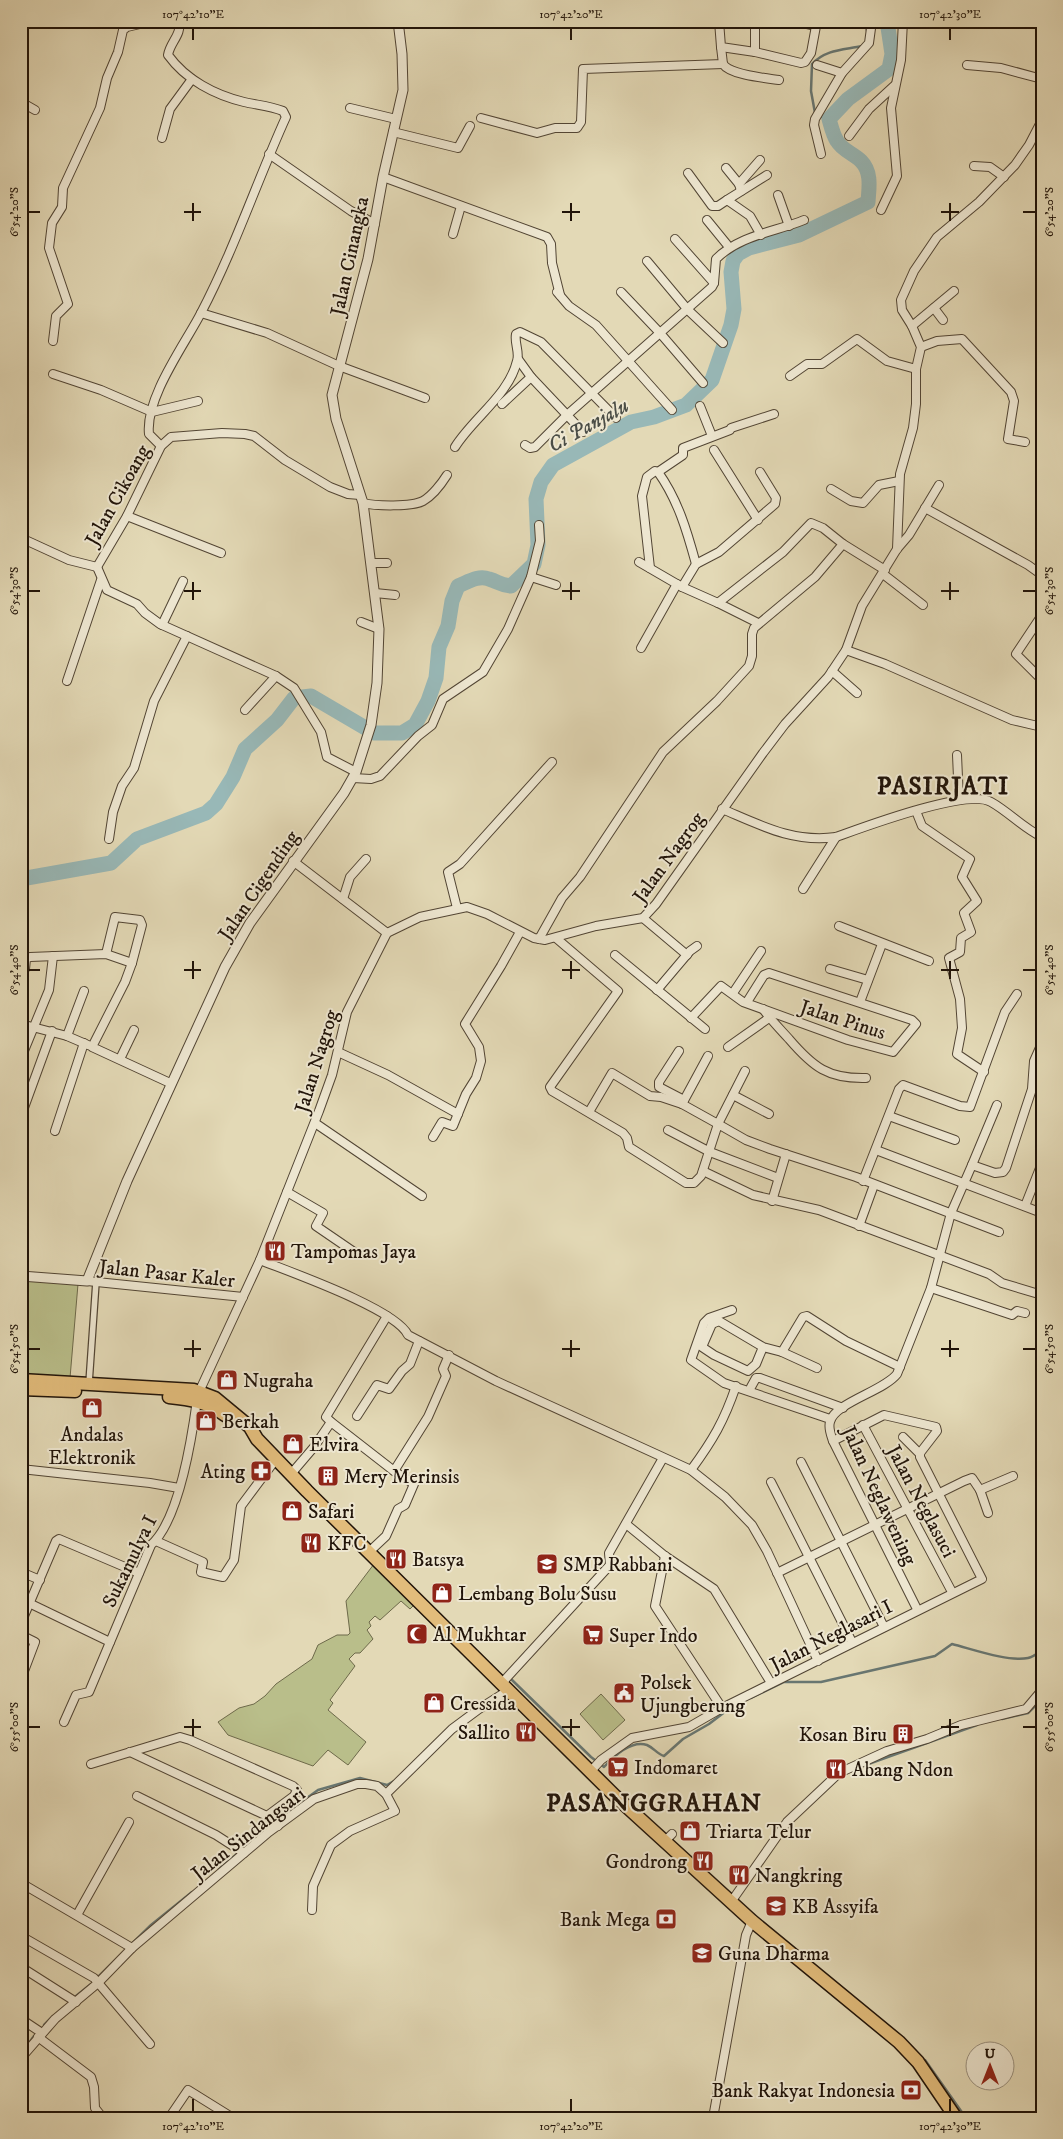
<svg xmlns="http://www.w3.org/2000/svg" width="1063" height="2139" viewBox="0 0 1063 2139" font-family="'IM FELL DW Pica',serif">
<rect width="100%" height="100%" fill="#e3d9b6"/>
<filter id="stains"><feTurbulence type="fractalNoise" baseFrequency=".004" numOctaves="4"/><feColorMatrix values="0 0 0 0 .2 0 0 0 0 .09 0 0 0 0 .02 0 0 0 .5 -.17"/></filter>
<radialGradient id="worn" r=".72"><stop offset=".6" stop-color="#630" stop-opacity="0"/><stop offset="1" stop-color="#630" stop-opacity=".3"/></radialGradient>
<g fill="#b9be8a" stroke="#6d694a">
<path d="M21 1279 78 1284 70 1378 21 1376Z"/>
<path d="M374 1564 414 1605 410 1609 401 1601 380 1620 375 1616 369 1622 371 1626 367 1630 373 1639 360 1653H355L349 1659 355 1666 330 1700 333 1703 328 1710 366 1742 348 1765 328 1750 313 1766 228 1735 218 1722 239 1708 254 1704 265 1696 276 1684 312 1659 318 1645 337 1635H348L350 1633 346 1601Z"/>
<path d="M601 1694 625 1720 603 1740 580 1714Z"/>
</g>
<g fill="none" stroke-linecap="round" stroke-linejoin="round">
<g stroke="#687671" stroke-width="2.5">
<path d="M857 21 866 25 867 31"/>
<path d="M815 113 811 91 812 64C826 49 844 50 862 46"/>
<path d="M819 116 829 119"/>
<path d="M511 1679 591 1757 604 1767C614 1756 631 1740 647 1745 654 1748 657 1754 664 1756L683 1739 709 1724 730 1708"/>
<path d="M751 1698 784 1682H821L935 1656 952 1644C972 1649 1008 1662 1028 1658 1033 1657 1038 1653 1042 1650"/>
<path d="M1002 1719 1028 1713 1036 1705"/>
<path d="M860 1767 977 1725"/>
<path d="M219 1869 282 1816 318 1790 360 1778 387 1785 394 1781"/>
<path d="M98 1977 151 1925 192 1892"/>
<path d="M76 1996 91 1984"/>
<path d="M44 2025 53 2016"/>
<path d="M23 2051 34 2036"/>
<path d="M925 2060 966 2118"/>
</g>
<path stroke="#98b8b7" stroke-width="15" d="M21 879 111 863 137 839 206 813 216 804 233 777 245 749 277 720 294 698 311 696 374 733H402L415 725 428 701 436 678 439 647 448 626 452 601 458 586C468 582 478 575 489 579 499 582 499 585 511 586L534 564 538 545 536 499 541 482 553 465 631 422 654 417 686 405 712 380 731 325 734 309 731 272 733 261 738 254 749 248 799 235 868 202C869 188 872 172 861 161 853 153 843 151 837 141 833 135 831 126 829 119L848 99 889 69 892 54 887 21"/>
<g stroke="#524534" stroke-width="8">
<path id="pedestrian" d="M89 1383 96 1282"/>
</g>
<g stroke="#524534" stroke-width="10">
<g id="minor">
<path d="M719 21 721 47 755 52"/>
<path d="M794 21 816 26V23"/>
<path d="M755 22V52L801 63 805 62 811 53 816 26"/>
<path d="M723 64C730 75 765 78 779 80"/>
<path d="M817 65 842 73"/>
<path d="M967 65 1001 68 1042 79"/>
<path d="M21 102 35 110"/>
<path d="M350 108 396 119"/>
<path d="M481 118 537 133 555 128H577L581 122 583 69 723 64 721 47"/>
<path d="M393 132 458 148 470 126"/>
<path d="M849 136 869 109 894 86"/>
<path d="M162 138 170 109 192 79"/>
<path d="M269 154 351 211 375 224"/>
<path d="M821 154 814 125 815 119 842 73 869 43 872 21"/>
<path d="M974 166 990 167 1004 177"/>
<path d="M726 168 739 184"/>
<path d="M688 173 712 206H718L727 200 750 216 761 235"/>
<path d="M383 177 547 237 551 244 552 263 560 295"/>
<path d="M741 191 739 184 760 160"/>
<path d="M778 195 789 226"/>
<path d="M727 200 767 175"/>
<path d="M881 210 897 176 891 108 901 60 903 21"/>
<path d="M707 220 729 247"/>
<path d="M453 234 461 206"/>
<path d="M647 261 688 310 723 343"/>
<path d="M714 283 716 259C740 235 775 232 804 220"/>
<path d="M557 292 569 306 596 325 672 410"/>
<path d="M621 292 660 333 703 383"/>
<path d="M934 308 943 320"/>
<path d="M201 313 267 333 339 366 425 398"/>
<path d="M912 326 954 291"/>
<path d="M53 341 56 316 68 304 49 248 52 223 62 207 63 188 100 108 107 78 118 52 123 30 127 27 153 21"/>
<path d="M921 347 937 341 962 339 1011 392 1014 401 1008 439 1025 442"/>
<path d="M518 359 531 377 583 432"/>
<path d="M53 374 101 390 152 412 198 401"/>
<path d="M790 376 807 364H822L857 339 887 361 916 369"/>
<path d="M502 404 531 377"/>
<path d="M700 406 712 436"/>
<path d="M525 445 530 448 535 447 567 415 712 287 714 283 675 239"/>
<path d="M161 446 149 434C145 398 185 344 201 313 234 250 257 181 286 117L283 111C270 106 257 105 244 102 215 95 186 80 168 55 170 42 182 35 179 21"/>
<path d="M455 447C473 418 509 395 517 361 520 352 514 343 516 334L520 332 541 342 616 418"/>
<path d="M714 450 758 520"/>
<path d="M658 472 683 455V448L730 430 731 428 774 414"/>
<path d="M831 489 851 501 863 503 879 485 899 481"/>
<path d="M363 503C375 506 412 507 423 501 432 496 442 483 447 475"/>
<path d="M925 508 1028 565 1042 575"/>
<path d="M127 516 221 553"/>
<path d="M21 538 69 560 97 567"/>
<path d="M897 549 900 474 913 428 916 404V369L921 347 912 326 902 310 901 300 914 271 937 237 979 202 1015 165 1029 145 1042 120"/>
<path d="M639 562 682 587 718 603 783 552 811 523 823 528 843 544 885 570"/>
<path d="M371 563H387"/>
<path d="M97 567 127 516 161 446 171 437 222 433 245 434 254 436 285 460 330 487 348 494 360 495"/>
<path d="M97 567 107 590 137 604 145 613 160 624 276 676 294 688 321 732 327 757 356 772"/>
<path d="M650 568 642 496 647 477 655 471 658 472C678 500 687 531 696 564"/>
<path d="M883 574 923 605"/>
<path d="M531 577 556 585"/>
<path d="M682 587 696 564 719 552 775 504 776 498 760 472"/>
<path d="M375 593 395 595"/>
<path d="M718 603 758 623"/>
<path d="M1042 615 1016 654 1042 680"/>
<path d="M361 622 379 629"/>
<path d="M162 625 183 581"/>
<path d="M641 648 677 584"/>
<path d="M846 650 885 664 1012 720 1042 727"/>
<path d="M832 671 857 693"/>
<path d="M67 681 101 580"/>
<path d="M245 710 276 676"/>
<path d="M957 755 959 800"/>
<path d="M353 778 371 779 380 776 418 736 432 725 443 699 483 672 508 629 531 577 540 541 539 525"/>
<path d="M722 809C760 825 793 843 836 837 864 827 967 788 991 802 1009 812 1023 828 1042 837"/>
<path d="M916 811 922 826 970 859 962 877 977 901 964 913 971 932 961 938 960 952 949 958 960 999 962 1028 957 1054 984 1072"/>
<path d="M109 839 113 812 122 786 134 768 154 701 187 636"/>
<path d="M293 861 387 933"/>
<path d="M803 889 836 837"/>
<path d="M343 899 350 877 366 859"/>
<path d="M457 908 448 872 460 864 552 762"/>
<path d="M643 918 687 955"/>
<path d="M839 926 929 961"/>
<path d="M556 938 618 991 550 1087 552 1091 623 1133 627 1138 629 1147 686 1183H694L701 1176 718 1124 746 1140 770 1149 856 1177 999 1232"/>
<path d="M539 939 562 898 580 877 663 752 717 701 749 666 752 656V634L754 628 815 577 843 544"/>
<path d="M106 954 115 917 140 920 142 925 132 963"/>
<path d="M615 955 705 1029"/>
<path d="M830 969 868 980"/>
<path d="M21 971 25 969 26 959 30 957 106 954 132 963 125 982 92 1047 170 1083"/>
<path d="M657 990 690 951 697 946"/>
<path d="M733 993 761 951"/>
<path d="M860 1002 882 944"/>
<path d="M763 1009C771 1020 780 1029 789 1039 813 1067 828 1079 866 1078"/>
<path d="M691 1018 721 986 743 1002 848 1040 893 1052 916 1024 912 1020 769 973 764 975 747 1002"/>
<path d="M21 1024 67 1036 88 1045"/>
<path d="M67 1036 84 991"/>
<path d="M728 1047 769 1018"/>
<path d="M679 1051 659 1082V1087L684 1100"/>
<path d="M338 1052 388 1075 458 1114"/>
<path d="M21 1058 49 990 53 956"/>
<path d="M120 1059 134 1030"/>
<path d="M733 1095 769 1114"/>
<path d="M682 1104 708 1056"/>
<path d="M589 1112 612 1073 650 1096 661 1097 682 1104 718 1124 745 1071"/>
<path d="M21 1116 52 1031"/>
<path d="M889 1116 955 1140"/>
<path d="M315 1123 422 1196"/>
<path d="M668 1130 710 1152 778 1178"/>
<path d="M55 1131 84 1043"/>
<path d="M433 1137 442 1122 453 1126 466 1094 476 1078 481 1061 479 1047 465 1024 501 966 520 932"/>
<path d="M876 1150 1042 1213"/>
<path d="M972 1165 997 1105"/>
<path d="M703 1171 753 1195 819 1210 989 1274 1002 1283 1042 1295"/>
<path d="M863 1181 899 1089 903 1085 960 1106 970 1107 1005 1012 1017 994"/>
<path d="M287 1192 323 1213 316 1226 354 1252"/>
<path d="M772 1201 786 1154"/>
<path d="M1025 1206 1042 1163"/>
<path d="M859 1226 874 1185"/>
<path d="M260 1260C290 1272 396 1309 408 1335L496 1381 691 1470 725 1497 752 1525 767 1551 818 1661"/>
<path d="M87 1281 243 1297"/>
<path d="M931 1288 1012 1315 1017 1311 1025 1313"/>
<path d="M732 1310 709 1318 704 1323 691 1360 724 1383 830 1419"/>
<path d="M763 1347 756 1364 748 1371 714 1355 702 1347 712 1324 719 1321 763 1347 782 1352 803 1317 807 1316 846 1341 900 1367"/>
<path d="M782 1352 817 1368"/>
<path d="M751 1387 756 1378H760L843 1408"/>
<path d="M199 1392 260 1260 319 1111 332 1075 347 1012 387 933 420 917 467 907 487 914 534 938 545 940 596 926 643 918 656 904 763 753 785 724 828 677 846 650 862 606 897 549 909 535 939 485"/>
<path d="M357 1416 377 1385 389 1389 402 1371 410 1364 419 1341"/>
<path d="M331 1422 326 1417 387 1316"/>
<path d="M863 1425 952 1592"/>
<path d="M903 1437 920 1454"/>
<path d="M801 1462 884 1627"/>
<path d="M21 1469 150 1483 179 1488"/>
<path d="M691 1470C713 1440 724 1421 736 1386"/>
<path d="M291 1474 314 1447 331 1422 394 1471 428 1417 446 1376 443 1369 449 1355"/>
<path d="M771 1482 852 1642"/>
<path d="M980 1490 988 1513"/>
<path d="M626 1524 665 1556 714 1589 771 1683"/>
<path d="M156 1541 203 1562 201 1572 223 1577 234 1560 241 1506 276 1459"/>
<path d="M369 1552 386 1536 398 1509 405 1505 414 1484 394 1471"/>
<path d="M665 1556 655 1606 722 1708"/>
<path d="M21 1572 40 1580"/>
<path d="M777 1573 964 1481 972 1478 980 1490 1013 1476"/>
<path d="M31 1604 110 1642"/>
<path d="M917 1609 833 1441C831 1435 828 1428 830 1422 834 1403 884 1391 897 1374L931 1288 951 1213 972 1165 995 1173 1003 1172 1006 1168 1032 1089 1034 1061 1042 1043"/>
<path d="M21 1623 56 1541 59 1539 139 1573"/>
<path d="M21 1635 35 1642 21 1679"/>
<path d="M502 1683 610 1565 609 1553 663 1458"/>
<path d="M64 1722 76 1695 89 1692 151 1545C179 1520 192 1437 197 1400"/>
<path d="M130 1752 267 1816 278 1826"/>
<path d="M91 1764 180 1737 190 1740 293 1786 297 1790 294 1796 267 1816"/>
<path d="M591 1771 601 1760 632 1738 689 1727 722 1708 982 1579 920 1457V1453L937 1431 936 1427 884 1415 833 1441"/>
<path d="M386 1794 452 1729 479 1709 509 1690"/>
<path d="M137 1796 216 1835 244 1853"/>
<path d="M665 1841 672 1834"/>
<path d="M21 1883 132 1948"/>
<path d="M731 1902 787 1822 839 1773 887 1751 927 1739 961 1725 1026 1709 1042 1690"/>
<path d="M77 1915 129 1822"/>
<path d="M21 1936 94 1978 150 2044"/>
<path d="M21 1967 76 2002"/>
<path d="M21 2019 42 2033"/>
<path d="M38 2037 91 2077 94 2087 95 2108 103 2118"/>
<path d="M21 2058 55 2019 98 1983 132 1948 269 1832 314 1799 357 1784H366L377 1786 386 1794 395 1811 350 1831 331 1845 313 1886 312 1910"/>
<path d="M169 2118 188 2090 233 2118"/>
<path d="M713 2118 746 1935 752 1921"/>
</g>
</g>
<g stroke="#524534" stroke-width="11">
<path id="tertiary" d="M21 1276 87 1281 127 1181 225 967 250 923 344 793 356 772 371 725 377 683 379 629 363 503 336 419 332 395 368 259 383 177 403 90 402 54 398 21"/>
</g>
<g stroke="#211409" stroke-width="15">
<g id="trunk">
<path d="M21 1380 194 1390 215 1398 250 1427 257 1439 307 1491 615 1796 752 1921 899 2042 918 2062 956 2118"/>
<path d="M21 1389 75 1391"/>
<path d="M169 1397C190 1399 208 1402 225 1415"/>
</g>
</g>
<use href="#pedestrian" stroke="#ede6d0" stroke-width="5.5"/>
<use href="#minor" stroke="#ede6d0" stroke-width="8"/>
<use href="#tertiary" stroke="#ede6d0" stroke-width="9"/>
<use href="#trunk" stroke="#e2bc7b" stroke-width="12"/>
</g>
<path fill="none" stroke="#211409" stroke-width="2" d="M193 28V40M571 28V40M950 28V40M193 203V221M571 203V221M950 203V221M28 212H40M184 212H201M562 212H580M941 212H959M1023 212H1036M193 582V600M571 582V600M950 582V600M28 591H40M184 591H201M562 591H580M941 591H959M1023 591H1036M193 961V979M571 961V979M950 961V979M28 970H40M184 970H201M562 970H580M941 970H959M1023 970H1036M193 1340V1357M571 1340V1357M950 1340V1357M28 1349H40M184 1349H201M562 1349H580M941 1349H959M1023 1349H1036M193 1719V1736M571 1719V1736M950 1719V1736M28 1727H40M184 1727H201M562 1727H580M941 1727H959M1023 1727H1036M193 2099V2112M571 2099V2112M950 2099V2112"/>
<defs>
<g id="restaurant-square" transform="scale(1.125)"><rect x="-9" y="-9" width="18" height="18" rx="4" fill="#8f2418" stroke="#ede6d0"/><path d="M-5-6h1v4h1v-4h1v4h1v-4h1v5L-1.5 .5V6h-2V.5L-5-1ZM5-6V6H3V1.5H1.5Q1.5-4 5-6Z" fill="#fff"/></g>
<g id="shop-square" transform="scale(1.125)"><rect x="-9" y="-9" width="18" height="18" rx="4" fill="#8f2418" stroke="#ede6d0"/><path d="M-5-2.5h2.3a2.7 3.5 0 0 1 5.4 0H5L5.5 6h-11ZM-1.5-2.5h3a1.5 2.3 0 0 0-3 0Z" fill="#fff"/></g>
<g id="pharmacy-square" transform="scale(1.125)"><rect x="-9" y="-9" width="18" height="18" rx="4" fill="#8f2418" stroke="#ede6d0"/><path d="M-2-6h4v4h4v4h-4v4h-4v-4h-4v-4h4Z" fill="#fff"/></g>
<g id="building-square" transform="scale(1.125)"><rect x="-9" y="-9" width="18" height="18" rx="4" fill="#8f2418" stroke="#ede6d0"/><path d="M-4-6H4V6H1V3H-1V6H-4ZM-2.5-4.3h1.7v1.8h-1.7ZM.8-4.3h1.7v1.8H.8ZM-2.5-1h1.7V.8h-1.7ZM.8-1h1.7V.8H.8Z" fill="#fff"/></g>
<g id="school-square" transform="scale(1.125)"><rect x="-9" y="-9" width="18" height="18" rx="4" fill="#8f2418" stroke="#ede6d0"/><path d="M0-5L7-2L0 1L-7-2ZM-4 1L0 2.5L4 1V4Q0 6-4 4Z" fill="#fff"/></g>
<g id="mosque-square" transform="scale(1.125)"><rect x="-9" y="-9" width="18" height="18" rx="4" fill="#8f2418" stroke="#ede6d0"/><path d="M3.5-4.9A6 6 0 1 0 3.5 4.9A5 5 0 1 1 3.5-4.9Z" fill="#fff"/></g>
<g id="supermarket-square" transform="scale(1.125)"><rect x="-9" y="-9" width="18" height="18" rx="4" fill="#8f2418" stroke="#ede6d0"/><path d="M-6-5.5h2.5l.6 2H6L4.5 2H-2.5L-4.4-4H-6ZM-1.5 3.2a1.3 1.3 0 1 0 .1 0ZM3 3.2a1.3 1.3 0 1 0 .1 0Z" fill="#fff"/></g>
<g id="civic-square" transform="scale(1.125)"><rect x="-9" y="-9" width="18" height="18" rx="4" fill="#8f2418" stroke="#ede6d0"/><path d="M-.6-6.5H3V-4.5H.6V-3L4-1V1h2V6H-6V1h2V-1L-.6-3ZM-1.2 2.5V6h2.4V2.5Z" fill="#fff"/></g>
<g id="bank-square" transform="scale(1.125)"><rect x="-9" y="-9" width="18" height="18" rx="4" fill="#8f2418" stroke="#ede6d0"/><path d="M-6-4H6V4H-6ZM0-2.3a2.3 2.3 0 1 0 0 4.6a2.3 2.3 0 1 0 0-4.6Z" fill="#fff"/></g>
</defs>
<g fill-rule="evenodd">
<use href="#restaurant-square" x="275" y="1251"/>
<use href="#shop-square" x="227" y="1380"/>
<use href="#shop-square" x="92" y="1408"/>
<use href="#shop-square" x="206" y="1421"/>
<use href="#shop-square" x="293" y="1444"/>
<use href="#pharmacy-square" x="261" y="1471"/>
<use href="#building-square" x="328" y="1476"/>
<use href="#shop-square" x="292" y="1511"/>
<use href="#restaurant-square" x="311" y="1543"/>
<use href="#restaurant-square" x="396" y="1559"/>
<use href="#school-square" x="547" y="1564"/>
<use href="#shop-square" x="442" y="1593"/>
<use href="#mosque-square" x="417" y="1634"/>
<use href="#supermarket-square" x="593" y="1635"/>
<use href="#civic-square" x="624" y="1693"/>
<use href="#shop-square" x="434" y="1703"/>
<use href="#restaurant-square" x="526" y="1732"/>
<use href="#building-square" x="903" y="1734"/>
<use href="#supermarket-square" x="618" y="1767"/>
<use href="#restaurant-square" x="836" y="1769"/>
<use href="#shop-square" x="690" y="1831"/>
<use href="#restaurant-square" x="703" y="1861"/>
<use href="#restaurant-square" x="739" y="1875"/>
<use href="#school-square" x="776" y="1906"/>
<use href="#bank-square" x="666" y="1919"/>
<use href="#school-square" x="702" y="1953"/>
<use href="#bank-square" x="911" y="2090"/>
</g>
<g text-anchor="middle" stroke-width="4" stroke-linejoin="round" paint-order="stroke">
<g font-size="20" fill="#211409" stroke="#ede6d0">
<text transform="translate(349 256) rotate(-78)" y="7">Jalan Cinangka</text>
<text transform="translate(117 495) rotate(-61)" y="7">Jalan Cikoang</text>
<text transform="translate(668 857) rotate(-54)" y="7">Jalan Nagrog</text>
<text transform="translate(258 885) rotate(-56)" y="7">Jalan Cigending</text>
<text transform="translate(843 1019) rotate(18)" y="7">Jalan Pinus</text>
<text transform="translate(316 1061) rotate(-73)" y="7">Jalan Nagrog</text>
<text transform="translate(167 1273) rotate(6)" y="7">Jalan Pasar Kaler</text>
<text transform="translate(880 1495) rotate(65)" y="7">Jalan Neglawening</text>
<text transform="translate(922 1501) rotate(62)" y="7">Jalan Neglasuci</text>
<text transform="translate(129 1561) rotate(-64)" y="7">Sukamulya I</text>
<text transform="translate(831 1635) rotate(-27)" y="7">Jalan Neglasari I</text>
<text transform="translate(248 1833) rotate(-38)" y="7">Jalan Sindangsari</text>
</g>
<g font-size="20" fill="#211409" stroke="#ede6d0" text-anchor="start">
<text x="291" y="1258">Tampomas Jaya</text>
<text x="243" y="1387">Nugraha</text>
<text x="222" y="1428">Berkah</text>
<text x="92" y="1441" text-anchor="middle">Andalas<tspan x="92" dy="23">Elektronik</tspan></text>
<text x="309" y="1451">Elvira</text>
<text x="245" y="1478" text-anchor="end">Ating</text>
<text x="344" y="1483">Mery Merinsis</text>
<text x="308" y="1518">Safari</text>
<text x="327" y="1550">KFC</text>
<text x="412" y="1566">Batsya</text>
<text x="563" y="1571">SMP Rabbani</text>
<text x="458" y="1600">Lembang Bolu Susu</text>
<text x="433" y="1641">Al Mukhtar</text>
<text x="609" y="1642">Super Indo</text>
<text x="640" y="1689">Polsek<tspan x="640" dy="23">Ujungberung</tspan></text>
<text x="450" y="1710">Cressida</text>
<text x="510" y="1739" text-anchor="end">Sallito</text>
<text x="887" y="1741" text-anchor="end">Kosan Biru</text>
<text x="634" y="1774">Indomaret</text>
<text x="852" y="1776">Abang Ndon</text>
<text x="706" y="1838">Triarta Telur</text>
<text x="687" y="1868" text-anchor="end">Gondrong</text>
<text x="755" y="1882">Nangkring</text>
<text x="792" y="1913">KB Assyifa</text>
<text x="650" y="1926" text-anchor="end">Bank Mega</text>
<text x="718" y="1960">Guna Dharma</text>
<text x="895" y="2097" text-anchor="end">Bank Rakyat Indonesia</text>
</g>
<g font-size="21" font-style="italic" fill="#4b4d46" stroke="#ede6d0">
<text transform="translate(588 425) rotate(-29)" y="7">Ci Panjalu</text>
</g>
<g font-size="25" font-weight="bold" letter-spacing="1" fill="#211409" stroke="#ede6d0">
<text x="943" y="794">PASIRJATI</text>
<text x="654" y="1811">PASANGGRAHAN</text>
</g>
</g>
<rect width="1063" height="2139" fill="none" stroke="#e3d9b6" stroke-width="55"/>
<g transform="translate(990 2066)"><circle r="24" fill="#ede6d0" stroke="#9b9280"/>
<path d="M0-4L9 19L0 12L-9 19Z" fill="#8f2418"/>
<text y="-8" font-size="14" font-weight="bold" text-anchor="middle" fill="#211409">U</text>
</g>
<rect x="28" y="28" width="1008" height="2084" fill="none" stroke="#211409" stroke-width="2"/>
<g font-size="12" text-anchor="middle" fill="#211409">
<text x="193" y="18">107°42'10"E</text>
<text x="571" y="18">107°42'20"E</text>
<text x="950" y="18">107°42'30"E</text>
<text transform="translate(14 212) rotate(-90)" y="4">6°54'20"S</text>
<text transform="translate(1049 212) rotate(-90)" y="4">6°54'20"S</text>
<text transform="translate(14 591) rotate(-90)" y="4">6°54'30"S</text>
<text transform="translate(1049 591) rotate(-90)" y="4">6°54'30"S</text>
<text transform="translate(14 970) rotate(-90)" y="4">6°54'40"S</text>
<text transform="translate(1049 970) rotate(-90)" y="4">6°54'40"S</text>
<text transform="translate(14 1349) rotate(-90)" y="4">6°54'50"S</text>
<text transform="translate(1049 1349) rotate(-90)" y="4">6°54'50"S</text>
<text transform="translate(14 1727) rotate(-90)" y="4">6°55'00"S</text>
<text transform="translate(1049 1727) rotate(-90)" y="4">6°55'00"S</text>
<text x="193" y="2130">107°42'10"E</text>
<text x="571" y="2130">107°42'20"E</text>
<text x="950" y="2130">107°42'30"E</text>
</g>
<rect width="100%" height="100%" filter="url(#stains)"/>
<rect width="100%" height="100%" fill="url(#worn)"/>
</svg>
